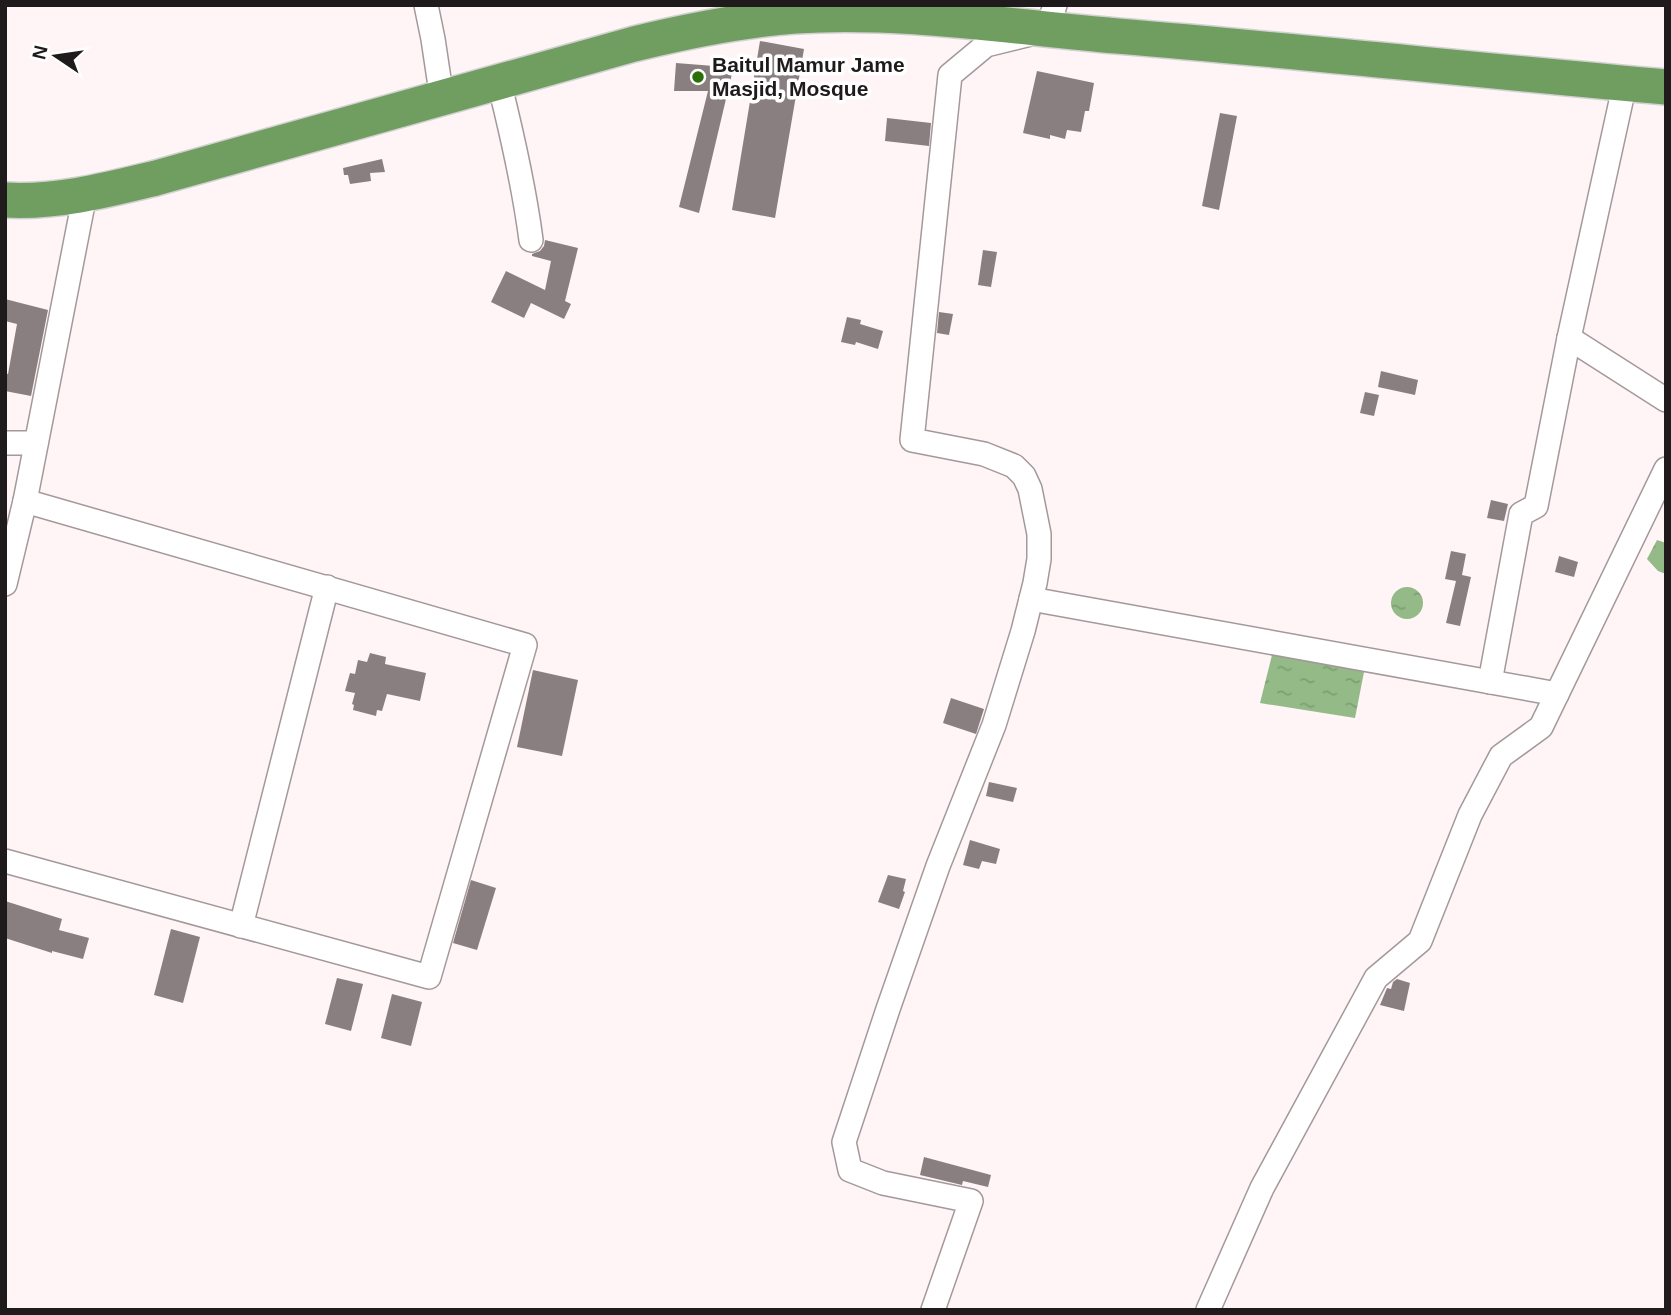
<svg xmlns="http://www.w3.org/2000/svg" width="1671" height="1315" viewBox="0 0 1671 1315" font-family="Helvetica,sans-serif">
<defs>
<pattern id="water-ripples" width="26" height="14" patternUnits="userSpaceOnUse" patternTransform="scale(1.75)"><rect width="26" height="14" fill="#93ba87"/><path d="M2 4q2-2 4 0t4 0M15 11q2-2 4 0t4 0" fill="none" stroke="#7e9f74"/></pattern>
</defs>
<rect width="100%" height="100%" fill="#fff4f6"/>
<g fill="url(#water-ripples)">
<path d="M1657 540 1666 543V574L1658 571 1647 559Z"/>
<circle cx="1407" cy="603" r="16"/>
<path d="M1273 651 1364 672 1355 718 1260 703Z"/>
</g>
<g fill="#8a7f80">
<path d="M760 41 804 49 775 218 732 210Z"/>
<path d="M716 56 735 61 699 213 679 207 708 91H674L676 63 714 66Z"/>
<path d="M1037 71 1094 83 1089 111H1085L1081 132 1067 130 1065 139 1050 135V139L1023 133Z"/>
<path d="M1220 113 1237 116 1219 210 1202 206Z"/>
<path d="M887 118 931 123 929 146 885 141Z"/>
<path d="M382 159 385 172 370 173 371 181 350 184 348 175H344L343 168Z"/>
<path d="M545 240 578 248 565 301 571 304 564 319 531 303 524 318 491 302 506 271 545 290 551 261 532 256V254L540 251 544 246Z"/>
<path d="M983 250 997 252 991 287 978 285Z"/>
<path d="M5 299 48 310 31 396 5 391V373L8 374 17 324 5 321Z"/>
<path d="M939 312 953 314 949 335 937 333Z"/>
<path d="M847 317 861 320 860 324 883 331 878 349 856 342 855 345 841 342Z"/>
<path d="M1381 371 1418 380 1415 395 1378 387Z"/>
<path d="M1365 392 1379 395 1374 416 1360 413Z"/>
<path d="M1491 500 1508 504 1504 521 1487 518Z"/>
<path d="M1451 551 1466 554 1462 575 1471 577 1460 626 1446 623 1456 581 1445 579Z"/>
<path d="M1559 556 1578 562 1574 577 1555 572Z"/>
<path d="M370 653 386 657 385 664 426 673 420 701 387 694 382 711 377 710 376 716 353 710 354 705 352 704 355 693 345 691 350 673 355 674 358 660 367 662Z"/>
<path d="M533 670 578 680 562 756 517 747Z"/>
<path d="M951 698 984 709 976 734 943 723Z"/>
<path d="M989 782 1017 788 1013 802 986 796Z"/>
<path d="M970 840 1000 849 996 864 982 861 979 869 963 865Z"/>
<path d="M888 875 906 879 903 891 905 892 899 909 878 902Z"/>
<path d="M471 880 496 888 477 950 453 943Z"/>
<path d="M5 901 62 919 59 930 89 938 83 959 52 951V953L5 938Z"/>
<path d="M171 929 200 937 183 1003 154 995Z"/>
<path d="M337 978 363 984 351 1031 325 1024Z"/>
<path d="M1397 979 1410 983 1404 1011 1380 1005 1387 988 1391 989 1393 982Z"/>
<path d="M392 994 422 1002 411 1046 381 1038Z"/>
<path d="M924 1157 991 1175 988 1187 963 1181 962 1185 920 1175Z"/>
</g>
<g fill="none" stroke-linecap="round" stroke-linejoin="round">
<g stroke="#a4999a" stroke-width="26">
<g id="minor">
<path d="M426 5 433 39 442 99"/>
<path d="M499 82C512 134 524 186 531 240"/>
<path d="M1569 338 1625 83"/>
<path d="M5 443H36"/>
<path d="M5 584 25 501 85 194"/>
<path d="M1031 599 1557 694"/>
<path d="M1490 682 1521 514 1536 506 1569 338 1666 400"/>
<path d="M5 861 429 977 525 645 25 501"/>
<path d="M241 926 327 587"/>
<path d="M933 1310 971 1201 883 1183 850 1170 844 1142 888 1009 938 866 994 725 1023 631 1035 583 1039 559V534L1030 489 1024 476 1014 466 984 454 912 440 950 75 986 45 1047 30 1055 5"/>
<path d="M1208 1310 1262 1188 1376 978 1420 941 1470 815 1501 756 1541 727 1666 469"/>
</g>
</g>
<g stroke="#d2d1d1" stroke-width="38">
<path id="highway" d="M5 200C57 203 107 190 156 178L634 44C687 31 741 20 795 16 903 9 1011 27 1117 36 1300 51 1483 71 1666 87"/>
</g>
<use href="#minor" stroke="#fff" stroke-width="23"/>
<use href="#highway" stroke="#6f9e60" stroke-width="35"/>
</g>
<circle fill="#2b6f09" stroke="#fff" stroke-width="2.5" cx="698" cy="77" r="7"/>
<g text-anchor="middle" stroke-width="7" stroke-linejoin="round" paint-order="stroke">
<g font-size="21" font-weight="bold" fill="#1f1a1b" stroke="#fff" text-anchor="start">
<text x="712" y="72">Baitul Mamur Jame<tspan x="712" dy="24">Masjid, Mosque</tspan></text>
</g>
</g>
<rect width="1671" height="1315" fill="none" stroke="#1f1a1b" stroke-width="14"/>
<g transform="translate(56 56) rotate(283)" stroke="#ffffff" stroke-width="5" paint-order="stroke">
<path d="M0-5L12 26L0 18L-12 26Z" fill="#1f1a1b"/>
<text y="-10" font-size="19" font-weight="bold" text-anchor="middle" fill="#1f1a1b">N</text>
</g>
</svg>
